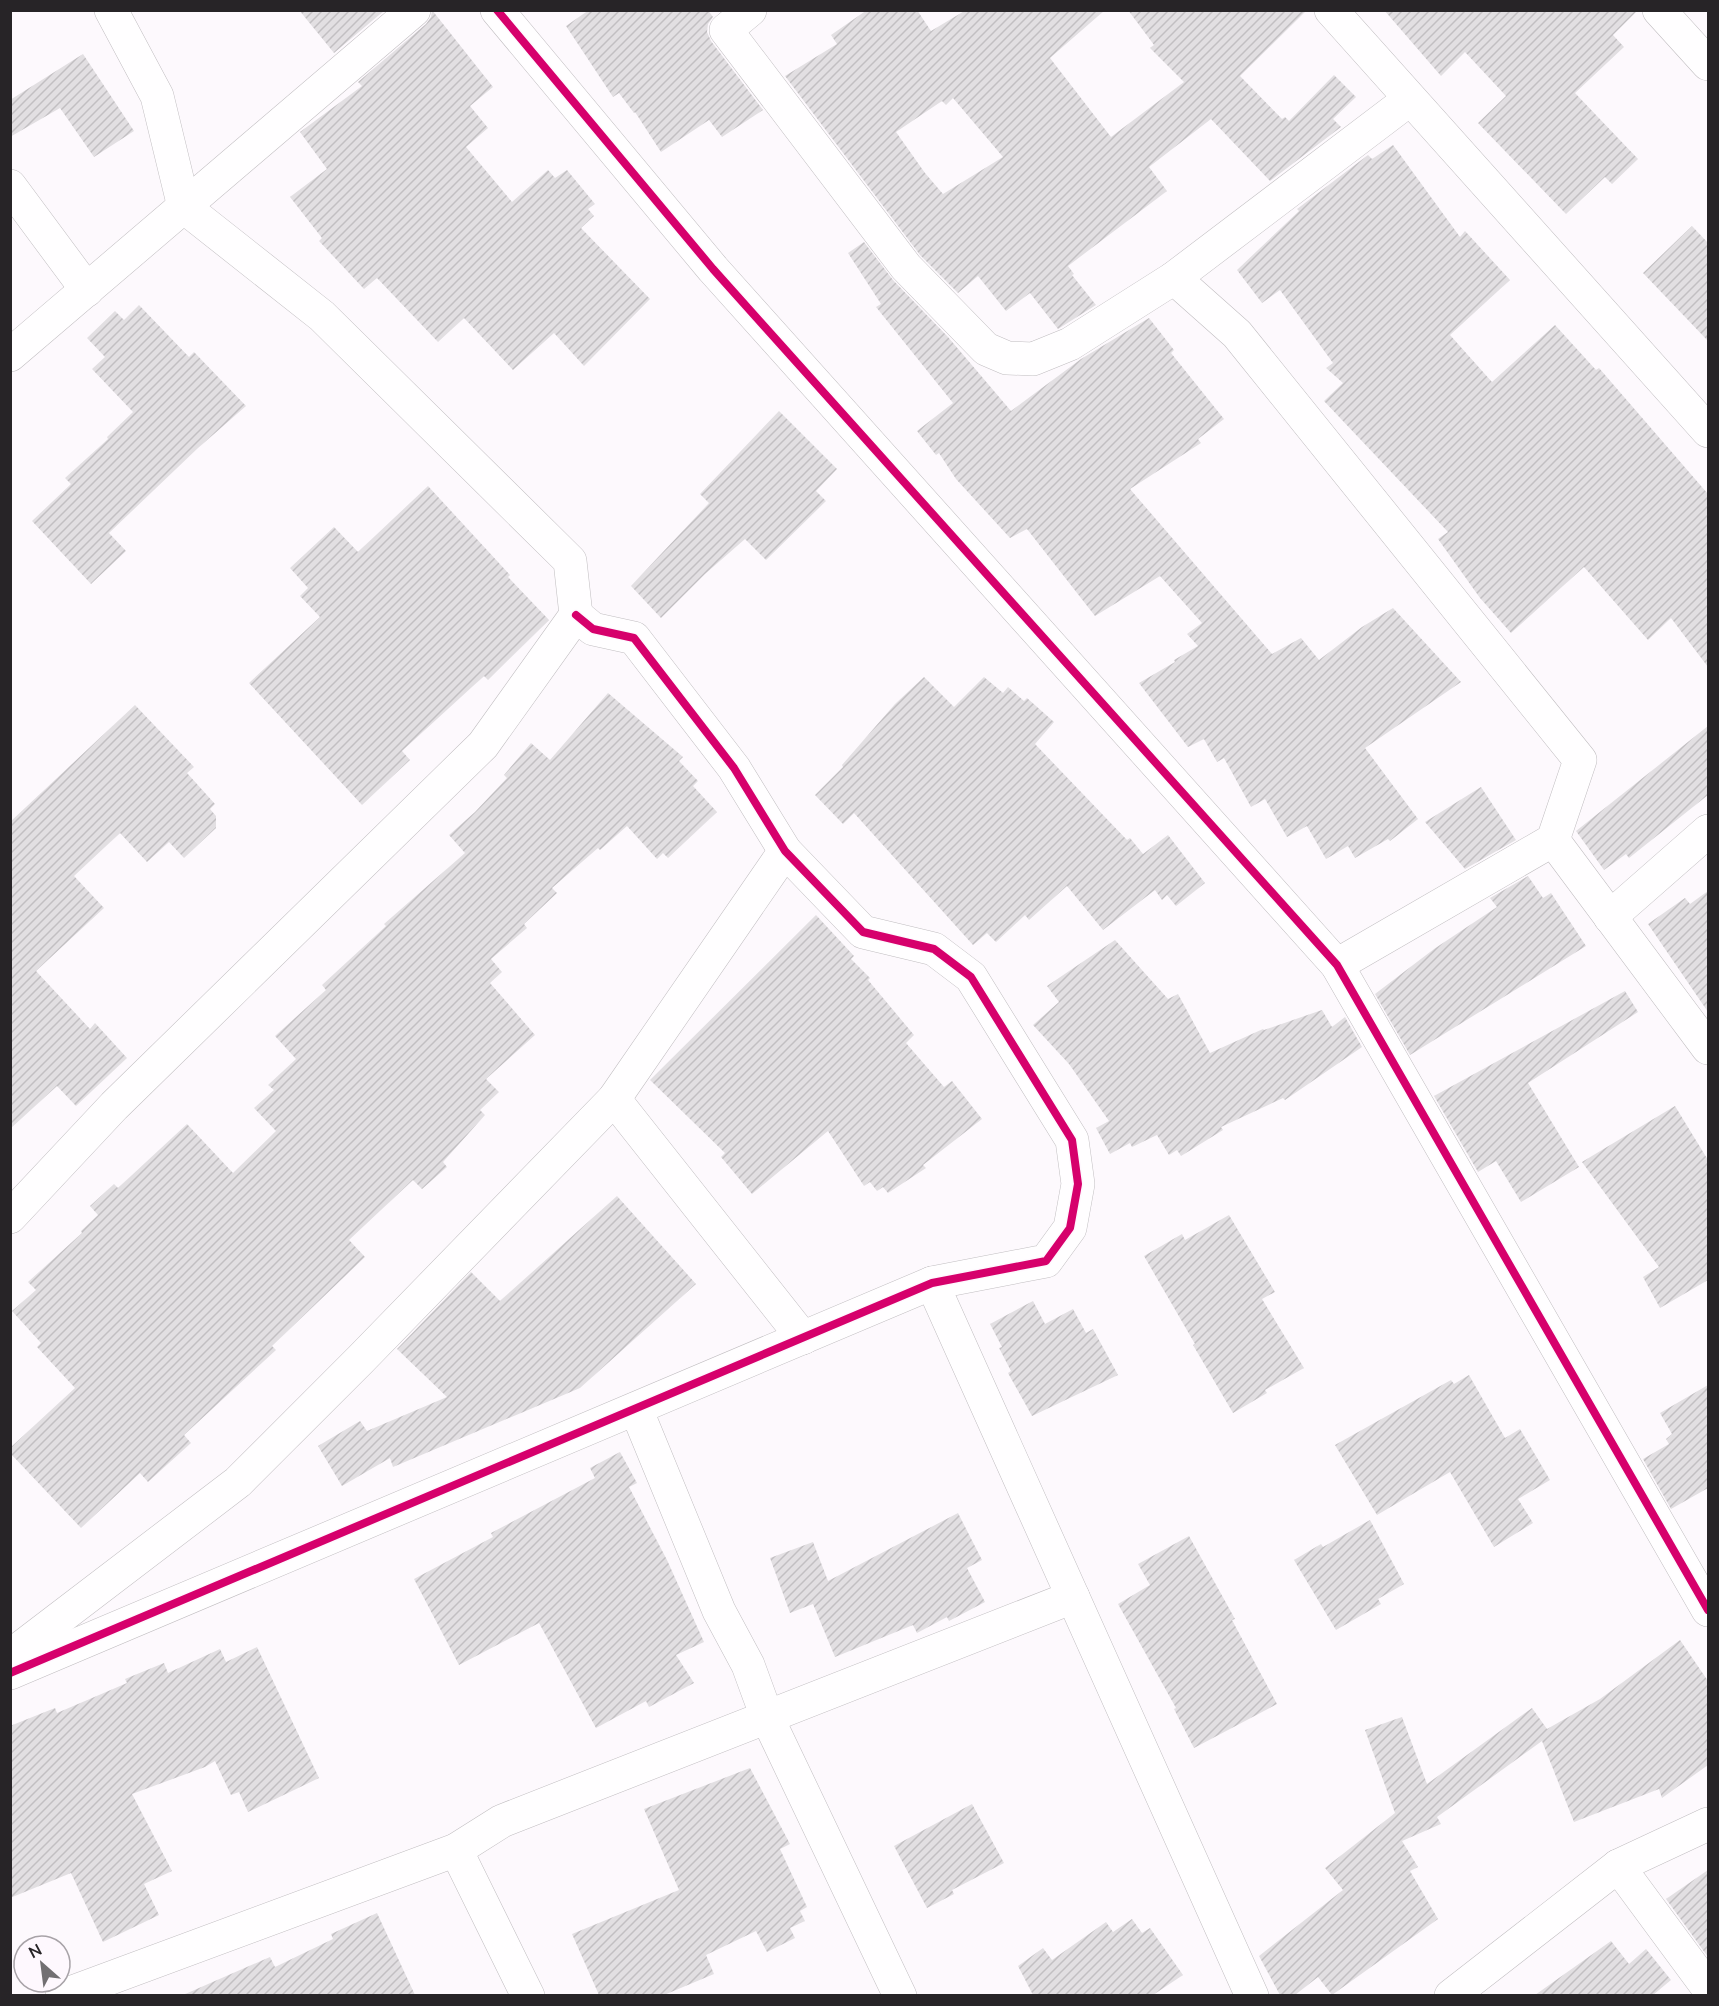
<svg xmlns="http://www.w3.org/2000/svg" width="1719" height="2006" viewBox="0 0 1719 2006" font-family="'Nunito Sans',sans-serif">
<defs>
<pattern id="building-hatch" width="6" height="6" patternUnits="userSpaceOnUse" patternTransform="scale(1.5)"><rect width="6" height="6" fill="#e2dfe2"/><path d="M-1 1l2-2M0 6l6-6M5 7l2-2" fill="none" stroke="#c2bfc2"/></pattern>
</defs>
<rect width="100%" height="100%" fill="#fdf9fd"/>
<g fill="url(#building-hatch)" fill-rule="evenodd">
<path d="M299 10H385L334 53Z"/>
<path d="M432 10 493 87 470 106 488 128 466 147 512 202 548 170 555 178 567 170 595 204 588 209 594 216 581 228 650 299 584 366 554 333 513 370 464 318 438 342 377 278 364 289 319 241 322 238 290 197 327 169 300 132 362 86 358 82 426 24 431 17Z"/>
<path d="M589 10H708L713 17 708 24 707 32 711 41 763 110 722 137 709 120 661 152 635 112 634 113 619 93 613 97 566 26Z"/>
<path d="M867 10H917L931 31 966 10H1105L1050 58 1111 137 1184 82 1150 48 1154 45 1128 10H1307L1240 76 1282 119 1285 117 1289 121 1334 75 1356 97 1333 119 1341 127 1270 181 1211 119 1149 167 1167 191 1068 266 1074 274 1072 275 1096 305 1058 329 1030 293 1006 311 978 276 958 293 920 255 785 76 837 44 831 35ZM953 98 1003 157 943 194 925 173 896 132 942 101 946 105Z"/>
<path d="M1384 10H1638L1613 35 1624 47 1575 93 1638 159 1612 184 1605 177 1566 214 1478 123 1506 96 1465 52 1441 76Z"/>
<path d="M83 54 134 131 94 157 60 108 10 137V100Z"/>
<path d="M1393 145 1460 237 1465 231 1510 280 1450 335 1492 382 1555 325 1596 370 1599 368 1708 494V667L1671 618 1648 640 1584 567 1511 633 1480 598 1438 539 1448 532 1324 401 1343 383 1326 368 1333 363 1280 290 1262 303 1237 270 1299 211 1297 209 1368 155 1372 159Z"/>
<path d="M1692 226 1708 243V341L1643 273Z"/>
<path d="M864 242 893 280 948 337 1011 411 1081 359 1149 318 1174 350 1171 353 1224 419 1198 439 1201 443 1130 489 1272 654 1301 638 1319 660 1362 627 1393 608 1461 682 1365 748 1418 819 1390 841 1388 839 1355 858 1348 846 1326 859 1307 826 1287 837 1265 799 1251 807 1224 758 1217 762 1204 739 1188 747 1139 683 1175 662 1174 660 1198 646 1187 634 1202 623 1160 576 1095 616 1027 529 1010 538 956 479 939 453 936 455 917 431 953 403 876 307 881 304 848 253Z"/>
<path d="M139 305 189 357 194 352 246 406 198 448 109 533 126 551 91 584 32 521 71 484 65 478 108 439 107 437 133 412 92 369 105 357 87 338 115 311 124 320Z"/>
<path d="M779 411 837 469 816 491 826 501 766 560 745 539 705 574 661 618 631 586 709 503 700 494Z"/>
<path d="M428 486 510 575 508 577 549 620 488 680 484 676 402 751 410 760 362 805 249 683 320 617 300 596 308 588 290 568 334 527 358 552Z"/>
<path d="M924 677 954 707 984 677 1003 693 1008 687 1024 701 1027 698 1054 722 1035 744 1127 840 1130 838 1143 854 1168 835 1205 883 1176 906 1167 895 1162 900 1155 890 1103 930 1067 886 1029 920 1025 915 996 942 987 933 973 945 854 813 843 824 815 795 843 767 842 765 895 704Z"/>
<path d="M608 693 683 757 679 761 698 781 693 786 717 812 668 858 663 853 657 859 627 826 600 850 598 848 552 888 557 893 524 924 527 928 491 959 502 972 490 983 535 1035 486 1079 499 1092 480 1110 485 1115 443 1162 447 1167 422 1189 413 1180 349 1240 365 1257 272 1346 276 1350 184 1435 191 1443 148 1482 140 1473 81 1528 10 1453V1448L75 1388 37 1347 41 1343 12 1311 36 1290 28 1282 82 1233 81 1231 98 1215 90 1206 114 1184 118 1188 187 1124 233 1173 276 1131 254 1108 274 1090 268 1085 296 1059 275 1036 326 990 322 985 386 926 384 924 465 853 449 835 475 812 507 778 504 775 531 743 550 760Z"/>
<path d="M135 705 194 767 187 773 215 804 210 809 216 816V828L184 858 169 842 147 862 120 833 74 876 104 908 36 971 90 1029 95 1023 127 1058 76 1106 57 1086 10 1129V822Z"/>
<path d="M1708 726V795L1629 858 1626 854 1604 870 1576 831Z"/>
<path d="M1481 787 1516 840 1465 869 1425 822Z"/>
<path d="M1528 876 1543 898 1551 893 1586 946 1410 1055 1375 994 1434 949 1497 907 1490 898Z"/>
<path d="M1708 891V1012L1648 924 1685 898 1690 904Z"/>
<path d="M816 915 854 956 851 959 870 978 868 980 914 1035 906 1043 944 1087 952 1081 982 1119 923 1165 926 1168 888 1193 883 1187 877 1191 870 1182 864 1186 828 1131 752 1194 721 1157 725 1153 650 1080Z"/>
<path d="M1115 940 1168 999 1178 994 1210 1053 1263 1029 1264 1030 1322 1010 1332 1027 1345 1017 1362 1047 1285 1100 1283 1098 1221 1127 1223 1130 1181 1156 1177 1150 1169 1155 1157 1135 1132 1147 1130 1143 1110 1154 1096 1128 1109 1121 1069 1064 1033 1025 1059 1002 1047 986Z"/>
<path d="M1625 991 1638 1012 1528 1083 1579 1167 1521 1202 1496 1161 1478 1172 1434 1096Z"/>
<path d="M1675 1106 1708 1160V1280L1660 1308 1643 1277 1659 1267 1582 1162Z"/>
<path d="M617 1196 696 1284 580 1388 393 1467 390 1458 342 1486 318 1446 360 1421 367 1431 447 1397 397 1349 471 1272 500 1301Z"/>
<path d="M1229 1215 1275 1292 1262 1299 1304 1368 1265 1390 1267 1393 1233 1413 1193 1345 1195 1344 1144 1256 1182 1234 1185 1240Z"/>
<path d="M1033 1301 1045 1324 1073 1309 1086 1333 1093 1329 1118 1375 1032 1416 1008 1373 1011 1371 999 1348 1002 1347 990 1324Z"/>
<path d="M1469 1375 1505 1438 1520 1429 1550 1480 1518 1499 1533 1523 1494 1547 1450 1472 1377 1515 1335 1445 1451 1380 1454 1384Z"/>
<path d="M1708 1385V1488L1671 1509 1643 1459 1669 1444 1666 1439 1672 1434 1660 1413Z"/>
<path d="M620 1452 637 1483 629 1487 667 1560 704 1642 676 1655 694 1683 649 1707 646 1701 596 1728 539 1623 459 1665 414 1579 493 1537 491 1533 595 1478 590 1468Z"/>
<path d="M958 1513 982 1560 967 1568 985 1602 949 1621 947 1617 917 1633 913 1625 835 1657 813 1604 790 1613 770 1558 813 1542 828 1581Z"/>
<path d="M1370 1520 1404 1584 1378 1599 1381 1604 1336 1630 1294 1560 1321 1544 1323 1547Z"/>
<path d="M1189 1536 1235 1619 1232 1620 1277 1704 1194 1748 1174 1709 1176 1708 1118 1604 1150 1585 1138 1564Z"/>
<path d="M1680 1640 1708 1681V1765L1662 1798 1659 1789 1574 1822 1542 1741 1437 1817 1441 1824 1402 1841 1418 1867 1410 1871 1438 1919 1332 1995 1318 1977 1295 1995H1280L1259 1956 1343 1890 1325 1868 1395 1813 1365 1730 1402 1717 1427 1784 1532 1708 1547 1729 1600 1699Z"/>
<path d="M257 1647 319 1778 248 1812 239 1792 231 1795 215 1761 205 1767 132 1794 172 1871 144 1884 159 1915 103 1942 71 1873 10 1898V1726L55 1708 57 1713 127 1683 125 1679 164 1663 168 1673 220 1649 226 1662Z"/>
<path d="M750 1768 790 1844 780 1849 807 1907 800 1911 805 1921 790 1928 795 1938 767 1952 756 1931 706 1955 714 1974 664 1995H599L572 1934 679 1890 644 1809Z"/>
<path d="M972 1804 1004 1863 952 1890 954 1894 927 1908 894 1846Z"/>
<path d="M1708 1870V1957L1666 1899Z"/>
<path d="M377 1913 415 1995H183L270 1957 275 1967 333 1939 331 1934Z"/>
<path d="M1132 1919 1142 1933 1150 1928 1183 1975 1153 1995H1033L1018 1966 1043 1948 1052 1960 1106 1922 1113 1932Z"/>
<path d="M1611 1941 1629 1964 1646 1949 1671 1980 1653 1995H1535Z"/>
</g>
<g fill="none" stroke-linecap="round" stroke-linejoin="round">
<g stroke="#c1bec1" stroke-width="34">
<g id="street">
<path d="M497 10 713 269 1337 965 1708 1610"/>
<path d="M750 10 726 30 906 267 986 349 1007 358 1033 359 1070 344 1174 278 1410 99"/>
<path d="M1331 10 1708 431"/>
<path d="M1659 10 1708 64"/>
<path d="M10 186 87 290"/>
<path d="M1174 278 1237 334 1580 760 1553 840 1337 965"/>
<path d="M10 355 414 10"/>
<path d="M1553 840 1708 1048"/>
<path d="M1610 917 1708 831"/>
<path d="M614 1099 803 1338"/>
<path d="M10 1217 114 1106 483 745 576 615 570 561 322 316 184 207 157 96 111 10"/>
<path d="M932 1283 1252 1996"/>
<path d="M636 1409 719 1611 748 1665 767 1717 900 1996"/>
<path d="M10 1656 238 1482 361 1359 614 1099 785 851"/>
<path d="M10 1673 932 1283 1046 1261 1070 1228 1078 1184 1072 1140 971 977 934 949 863 932 785 851 734 768 634 638 593 629 576 615"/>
<path d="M456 1850 528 1996"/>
<path d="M1618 1866 1708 1988"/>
<path d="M62 1996 456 1850 502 1821 1073 1597"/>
<path d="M1451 1996 1618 1866 1708 1824"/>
</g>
</g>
<use href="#street" stroke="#fffeff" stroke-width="33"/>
<g stroke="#fef8fe" stroke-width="11">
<g id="cycleway">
<path d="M497 10 713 269 1337 965 1708 1610"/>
<path d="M10 1673 932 1283 1046 1261 1070 1228 1078 1184 1072 1140 971 977 934 949 863 932 785 851 734 768 634 638 593 629 576 615"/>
</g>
</g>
<use href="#cycleway" stroke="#d6006c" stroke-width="8"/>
</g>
<rect width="1719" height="2006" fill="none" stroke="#272427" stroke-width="24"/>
<g transform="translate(42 1964) rotate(332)"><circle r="28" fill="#fef8fe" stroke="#a8a3a8" stroke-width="1.5"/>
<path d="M0-4.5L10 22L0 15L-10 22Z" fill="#726f72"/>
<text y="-9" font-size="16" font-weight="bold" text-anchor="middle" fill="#272427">N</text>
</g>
</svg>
